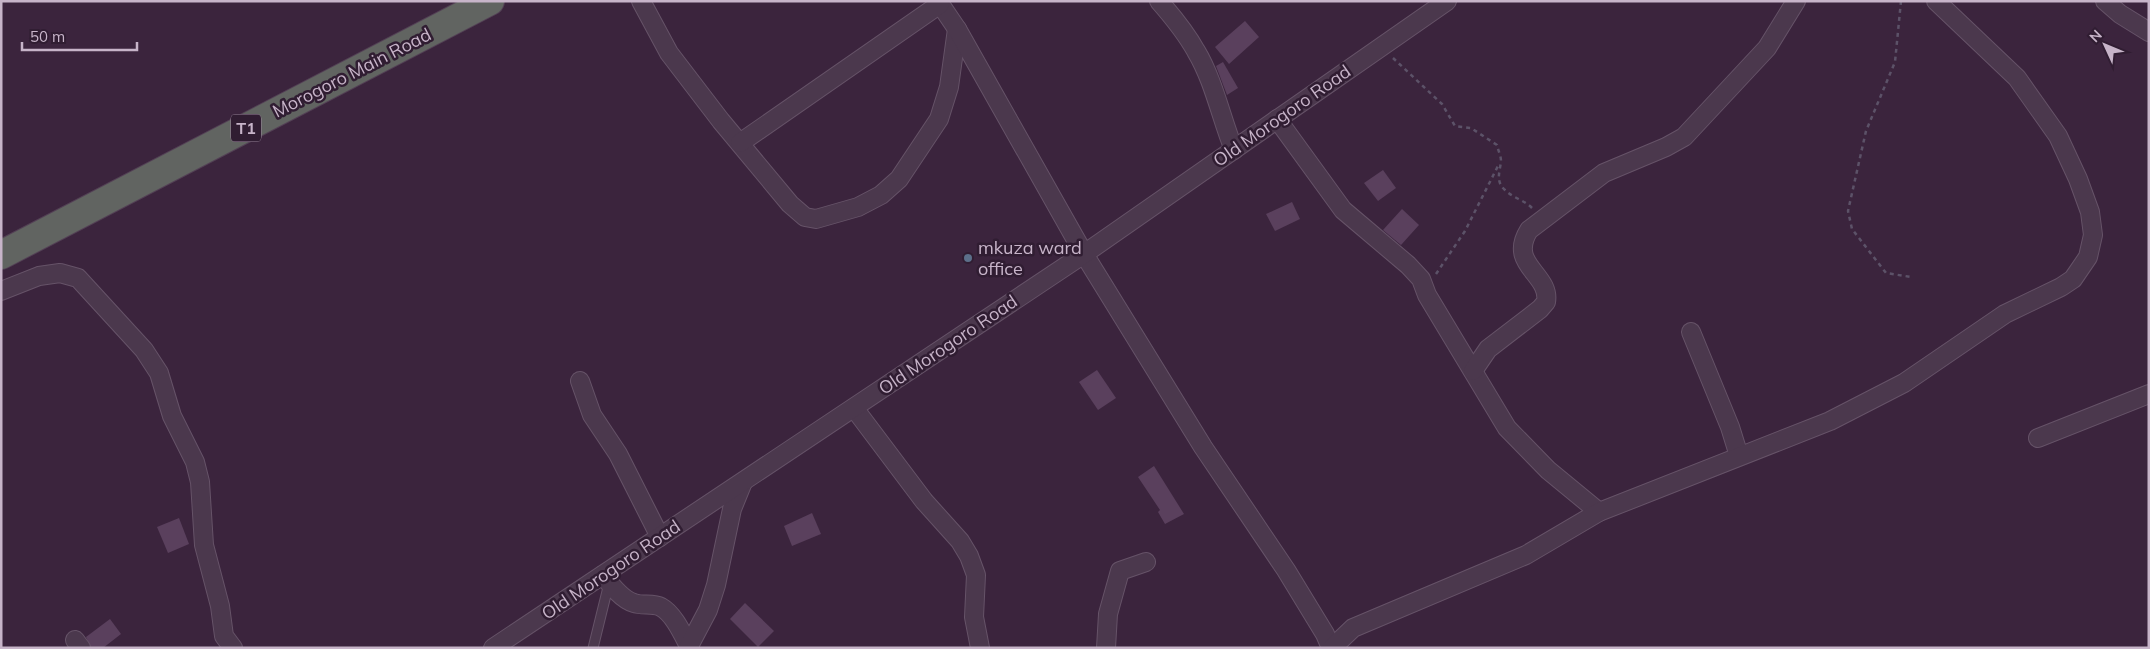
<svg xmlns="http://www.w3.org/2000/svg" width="2150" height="649" viewBox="0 0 2150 649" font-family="Mulish,sans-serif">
<rect width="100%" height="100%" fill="#3b243d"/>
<g fill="#5a405d">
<path d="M1245 21 1259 37 1229 64 1215 47Z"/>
<path d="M1223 62 1238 88 1227 95 1216 66Z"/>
<path d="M1383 170 1396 188 1378 201 1364 183Z"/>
<path d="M1292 202 1300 219 1275 231 1266 214Z"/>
<path d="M1402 209 1419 225 1401 245 1383 230Z"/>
<path d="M1097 370 1116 398 1098 410 1079 382Z"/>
<path d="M1154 466 1184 514 1165 524 1158 512 1160 510 1138 477Z"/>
<path d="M812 513 821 534 792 546 784 526Z"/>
<path d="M179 518 189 544 168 553 157 527Z"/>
<path d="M745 603 774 631 758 647 730 619Z"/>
<path d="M110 619 121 634 103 648H91L86 637Z"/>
</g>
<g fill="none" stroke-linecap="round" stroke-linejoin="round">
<g stroke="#665368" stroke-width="11">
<path id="service" d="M593 648 609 583"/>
</g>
<g stroke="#665368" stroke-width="20">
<g id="minor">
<path d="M641 1 669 53 721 121 790 204 805 217 816 219 858 207 881 195 899 179 939 119 949 87 957 29"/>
<path d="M938 1 957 29 1084 254 1203 447 1286 570 1325 634 1331 648"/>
<path d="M1159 1C1173 17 1186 33 1196 51 1214 81 1221 118 1234 150"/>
<path d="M2105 1 2120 14 2149 32"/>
<path d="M1277 119 1343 210 1408 265 1421 279 1427 295 1507 428 1548 470 1599 512"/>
<path d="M740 143 940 4"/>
<path d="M1 291 39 276 60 273 78 278 144 350 159 373 172 416 195 462 200 482 204 545 220 606 224 636 233 648"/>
<path d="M1691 332 1730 427 1739 456"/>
<path d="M1473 371 1488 349 1540 309 1546 302C1551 274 1507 265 1529 230L1604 173 1666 147 1684 137 1767 48 1796 1"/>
<path d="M580 381 592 415 618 454 660 537"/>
<path d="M854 408 924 501 960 541 969 556 976 575 974 617 980 648"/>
<path d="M2038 438 2149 394"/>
<path d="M603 575C610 584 622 600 634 603 642 606 653 603 661 607 674 614 683 635 690 648"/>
<path d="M75 640 81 648"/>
<path d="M689 646 708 610 716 585 732 509 743 482"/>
<path d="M493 648 1084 254 1447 1"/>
<path d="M1106 648 1108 614 1120 571 1146 562"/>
<path d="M1332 648 1353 628 1526 555 1599 512 1830 421 1904 383 2005 314 2061 287 2073 279 2088 257 2093 235 2090 212 2078 179 2058 136 2017 78 1936 1"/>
</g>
</g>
<g stroke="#534055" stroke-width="30">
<path id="trunk" d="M1 255 490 1"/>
</g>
<g stroke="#5c5268" stroke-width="2.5" stroke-dasharray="4 4" stroke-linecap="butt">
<path d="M1901 1 1895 62 1866 131 1848 211 1852 229 1886 273 1911 277"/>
<path d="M1393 58 1442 104 1455 126 1471 128 1497 145C1498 150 1501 156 1501 161 1500 172 1495 181 1505 190 1513 198 1524 200 1532 208"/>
<path d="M1436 274 1465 231 1499 164"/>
</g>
<use href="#service" stroke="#4b384d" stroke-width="9"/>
<use href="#minor" stroke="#4b384d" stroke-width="18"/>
<use href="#trunk" stroke="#616461" stroke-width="28"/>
</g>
<circle fill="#5c6f8a" stroke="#301d32" stroke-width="2" cx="968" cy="258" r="5"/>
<g text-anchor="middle" stroke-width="5" stroke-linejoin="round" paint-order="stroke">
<rect fill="#301d32" stroke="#9a879c" stroke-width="1" x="231" y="114.5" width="30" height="27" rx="4"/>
<g font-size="16" font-weight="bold" fill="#c7b4c9">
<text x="246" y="134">T1</text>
</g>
<g font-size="18" fill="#c7b4c9" stroke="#301d32">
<text transform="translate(352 73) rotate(-27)" y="6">Morogoro Main Road</text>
<text transform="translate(1282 116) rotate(-35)" y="6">Old Morogoro Road</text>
<text transform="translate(948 345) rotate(-34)" y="6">Old Morogoro Road</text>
<text transform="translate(611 570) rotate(-34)" y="6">Old Morogoro Road</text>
</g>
<g font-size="18" fill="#c7b4c9" stroke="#301d32" text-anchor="start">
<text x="978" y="254">mkuza ward<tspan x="978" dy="21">office</tspan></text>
</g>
</g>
<rect width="2150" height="649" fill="none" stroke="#c7b4c9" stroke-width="5"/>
<g transform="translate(2105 45) rotate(314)" stroke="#301d32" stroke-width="4" paint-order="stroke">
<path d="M0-4L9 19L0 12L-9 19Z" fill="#c7b4c9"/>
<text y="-8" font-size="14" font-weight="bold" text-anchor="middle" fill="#c7b4c9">N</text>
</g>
<path d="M22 42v8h115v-8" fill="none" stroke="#c7b4c9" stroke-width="2.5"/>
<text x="30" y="42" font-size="15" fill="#c7b4c9" stroke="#301d32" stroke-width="4" paint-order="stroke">50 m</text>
</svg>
